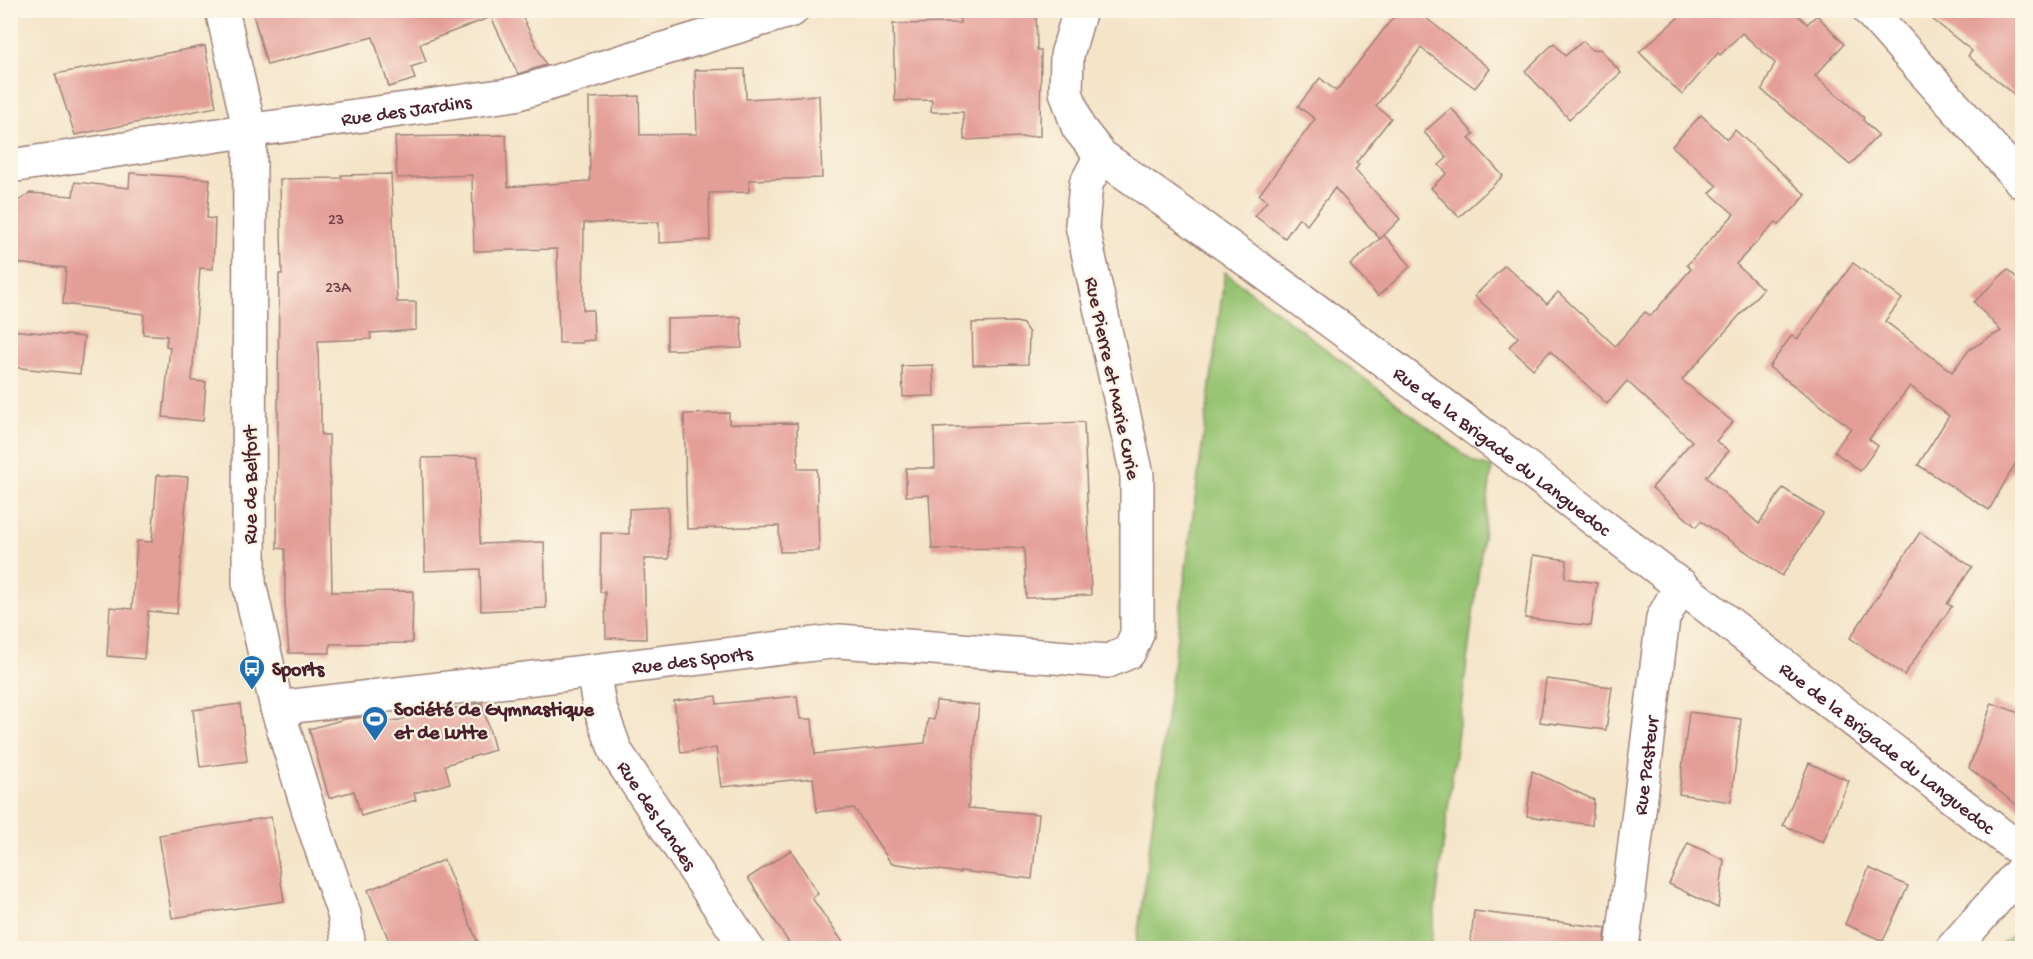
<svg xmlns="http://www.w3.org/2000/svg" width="2033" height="959" viewBox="0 0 2033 959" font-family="'Gochi Hand',sans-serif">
<rect width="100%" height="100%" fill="#fcf5e5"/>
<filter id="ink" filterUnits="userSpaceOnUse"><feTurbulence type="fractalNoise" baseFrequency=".0167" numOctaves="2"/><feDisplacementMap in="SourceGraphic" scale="12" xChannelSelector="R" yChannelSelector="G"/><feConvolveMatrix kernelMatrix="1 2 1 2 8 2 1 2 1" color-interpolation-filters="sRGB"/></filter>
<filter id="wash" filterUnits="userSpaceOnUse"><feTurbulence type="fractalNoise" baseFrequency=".008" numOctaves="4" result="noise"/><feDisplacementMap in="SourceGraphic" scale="24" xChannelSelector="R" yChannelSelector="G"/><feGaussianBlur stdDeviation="1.35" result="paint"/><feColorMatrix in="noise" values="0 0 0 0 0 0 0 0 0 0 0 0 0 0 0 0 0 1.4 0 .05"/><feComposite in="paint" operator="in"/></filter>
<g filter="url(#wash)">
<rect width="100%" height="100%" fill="#f4e5c9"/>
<g fill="#94c270" stroke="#6f704e" stroke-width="1.5">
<path d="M1225 272 1475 463 1492 467 1430 948H1136Z"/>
<path d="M2022 927V948H1996Z"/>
</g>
<g id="blocks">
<g fill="#e49e98">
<path d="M252 10H519L546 65 518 74 491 17 420 44 426 62 411 67 415 79 389 87 373 37 267 65Z"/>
<path d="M959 10H1036L1037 50H1041L1040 136 964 140 963 112H931L932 100 895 101 893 24 960 23Z"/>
<path d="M1399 10H1416L1490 69 1475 88 1421 48 1376 106 1391 118 1356 163 1359 165 1355 170 1400 219 1380 239 1335 188 1307 225 1299 218 1285 238 1255 216 1267 201 1259 195 1315 119 1298 106 1320 78 1336 91Z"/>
<path d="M1687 10H1793L1807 24 1817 15 1844 44 1815 76 1864 118 1863 120 1878 135 1850 165 1762 90 1775 63 1742 33 1720 55 1718 53 1682 95 1639 52Z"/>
<path d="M1921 10H2022V101L1968 56 1972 51Z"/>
<path d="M1583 41 1592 50 1600 49 1621 73 1569 119 1525 71 1554 43 1565 56Z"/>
<path d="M205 46 216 107 75 135 55 74Z"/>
<path d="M745 69 746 99 819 95 822 178 749 180V192L709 193 710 240 659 243V222L584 223 583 310H593L594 340 582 341V343H559L557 249 474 251 472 175 397 178 395 137 506 135 508 187 590 181 589 98 639 96 640 135 697 134 695 70Z"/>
<path d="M1451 108 1474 134 1469 138 1503 176 1459 217 1431 188 1447 173 1439 165 1447 158 1424 132Z"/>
<path d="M1701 115 1727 139 1735 130 1806 195 1779 225 1776 222 1736 264 1763 289 1682 380 1733 422 1716 441 1729 451 1706 477 1759 524 1783 488 1823 514 1782 576 1701 521 1696 527 1652 488 1692 441 1627 381 1607 404 1550 351 1533 369 1509 347 1518 337 1475 296 1505 265 1547 304 1558 292 1615 346 1645 312 1651 316 1691 269 1687 265 1734 214 1710 193 1717 186 1672 146Z"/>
<path d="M130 173 210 179 207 218 215 219 213 269 200 268 192 381 206 382 203 421 163 417 170 347 166 346 167 336 143 334 144 314 63 304 66 268 13 263V255H10V199L20 200 30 193 73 196 75 182 129 188Z"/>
<path d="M391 174 397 302H416V330L370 333 371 339 318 341 319 404H321V435H329L332 592 413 591 412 643 330 644V653H289L285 604V549L277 548 279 274H282L280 179 342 178 341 175Z"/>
<path d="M1384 235 1411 266 1378 296 1350 265Z"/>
<path d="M1853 263 1902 299 1885 321 1952 372 1970 349 2001 331 1974 302 2008 269 2022 284V452L1989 510 1918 465 1949 416 1910 386 1869 439 1878 446 1860 471 1834 451 1851 428 1769 367 1792 335 1798 339Z"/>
<path d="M741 317 742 348 667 350V319Z"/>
<path d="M1016 322 1023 324 1029 333 1028 364 973 365 972 323Z"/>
<path d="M10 330 84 337 80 374 10 367Z"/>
<path d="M933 365 934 396 903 397 902 366Z"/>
<path d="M729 413V424L797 423 798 469H817L819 551 780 552 779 526 687 529 684 414Z"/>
<path d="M1084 422 1091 595 1026 598 1024 548 932 549 929 495 906 496V468H935L934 428Z"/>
<path d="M478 457 480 544 544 542 546 608 481 611 480 569 425 571 422 458Z"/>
<path d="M157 475 188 477 177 614 148 611 144 659 107 656 110 607 132 609 137 541 152 542Z"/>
<path d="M668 507 669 559H644L646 639 606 638 605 592H600L601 533 629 534V509Z"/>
<path d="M1920 532 1972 567 1947 604 1952 606 1904 675 1850 638Z"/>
<path d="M1533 555 1567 560 1565 578 1597 583 1591 626 1525 618Z"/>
<path d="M1546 679 1612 687 1606 730 1540 722Z"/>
<path d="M716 696 717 704 797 696 800 719H812L815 754 925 743 928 719 934 720 936 701 979 705 968 808 1039 814 1032 879 960 871V873L891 863 854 808 817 812 813 778 721 787 716 748 681 753 674 701Z"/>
<path d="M482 703 495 750 445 765 450 783 414 793 416 800 361 816 354 791 329 798 309 729 345 719 365 717 367 723 399 720 432 710 434 714 467 705Z"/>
<path d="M1992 703 2022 714V809L1969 768Z"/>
<path d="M240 704 247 761 200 767 193 710Z"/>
<path d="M1689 712 1741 719 1731 802 1679 794Z"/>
<path d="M1809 763 1849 781 1823 842 1783 825Z"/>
<path d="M1532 771 1594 800 1592 825 1527 816Z"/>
<path d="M271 817 284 901 172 918 159 835Z"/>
<path d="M1688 843 1724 860 1718 908 1669 884Z"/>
<path d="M791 850 818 894 812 898 847 948H792L748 878Z"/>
<path d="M444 860 480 948H392L368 890Z"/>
<path d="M1869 868 1908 886 1883 941 1845 924Z"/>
<path d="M1474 911 1606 928 1604 948H1470Z"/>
</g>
</g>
</g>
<g filter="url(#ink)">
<use href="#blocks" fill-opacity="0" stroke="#9f827a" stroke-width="1.5"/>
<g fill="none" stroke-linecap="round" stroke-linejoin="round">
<g stroke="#9f827a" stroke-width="36">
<g id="minor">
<path d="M222 10 250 132 249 583 277 708 311 818 344 914 349 948"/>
<path id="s1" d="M1080 10 1067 55 1066 92 1078 127 1101 156C1413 374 1711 609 2011 843L2022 850"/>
<path d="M1869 10 2022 182"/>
<path id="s2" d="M10 166 225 134 515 94 792 10"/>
<path id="s3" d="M593 671 599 705 616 752 747 948"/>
<path id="s4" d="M277 708 593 671 839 641 1108 661 1129 652 1137 634V475L1082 225 1086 184 1101 156"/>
<path id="s5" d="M1622 948 1663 618 1681 585"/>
<path d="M1953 948 2022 870"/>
</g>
</g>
<use href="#minor" stroke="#fff" stroke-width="33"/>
</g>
</g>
<defs>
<g id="bus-pin" transform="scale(1.35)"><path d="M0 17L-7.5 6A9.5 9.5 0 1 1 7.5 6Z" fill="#1f6fb2" stroke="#fcf5e5"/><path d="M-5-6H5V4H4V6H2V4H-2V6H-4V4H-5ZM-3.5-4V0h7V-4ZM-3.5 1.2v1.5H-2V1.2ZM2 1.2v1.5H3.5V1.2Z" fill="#fff"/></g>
<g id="stadium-pin" transform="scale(1.35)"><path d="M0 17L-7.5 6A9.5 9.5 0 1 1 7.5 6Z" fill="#1f6fb2" stroke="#fcf5e5"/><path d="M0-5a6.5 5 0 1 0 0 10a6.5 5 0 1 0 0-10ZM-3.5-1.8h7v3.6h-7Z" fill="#fff"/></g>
</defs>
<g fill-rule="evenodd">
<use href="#bus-pin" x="252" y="668"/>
<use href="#stadium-pin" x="375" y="719"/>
</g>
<g text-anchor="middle" stroke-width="4.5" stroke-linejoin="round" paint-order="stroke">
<g font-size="16" fill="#703f46">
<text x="336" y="224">23</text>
<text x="338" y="292">23A</text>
</g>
<g font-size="20" fill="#4a1f2b" stroke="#fcf5e5">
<text dy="7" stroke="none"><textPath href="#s2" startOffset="400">Rue des Jardins</textPath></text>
<text transform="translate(1114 378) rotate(78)" y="7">Rue Pierre et Marie Curie</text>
<text dy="7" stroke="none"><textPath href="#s1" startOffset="656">Rue de la Brigade du Languedoc</textPath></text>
<text transform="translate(249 485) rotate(-90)" y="7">Rue de Belfort</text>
<text dy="7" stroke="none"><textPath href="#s4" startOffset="418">Rue des Sports</textPath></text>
<text dy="7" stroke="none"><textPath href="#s1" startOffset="1142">Rue de la Brigade du Languedoc</textPath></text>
<text dy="7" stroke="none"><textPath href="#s5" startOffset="184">Rue Pasteur</textPath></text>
<text dy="7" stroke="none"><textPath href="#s3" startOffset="160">Rue des Landes</textPath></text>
</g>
<g font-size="20" font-weight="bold" fill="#4a1f2b" stroke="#fcf5e5" text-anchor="start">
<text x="272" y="675">Sports</text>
<text x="394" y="715">Société de Gymnastique<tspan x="394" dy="23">et de Lutte</tspan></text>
</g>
</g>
<rect width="2033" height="959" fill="none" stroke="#fcf5e5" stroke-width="36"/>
</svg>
